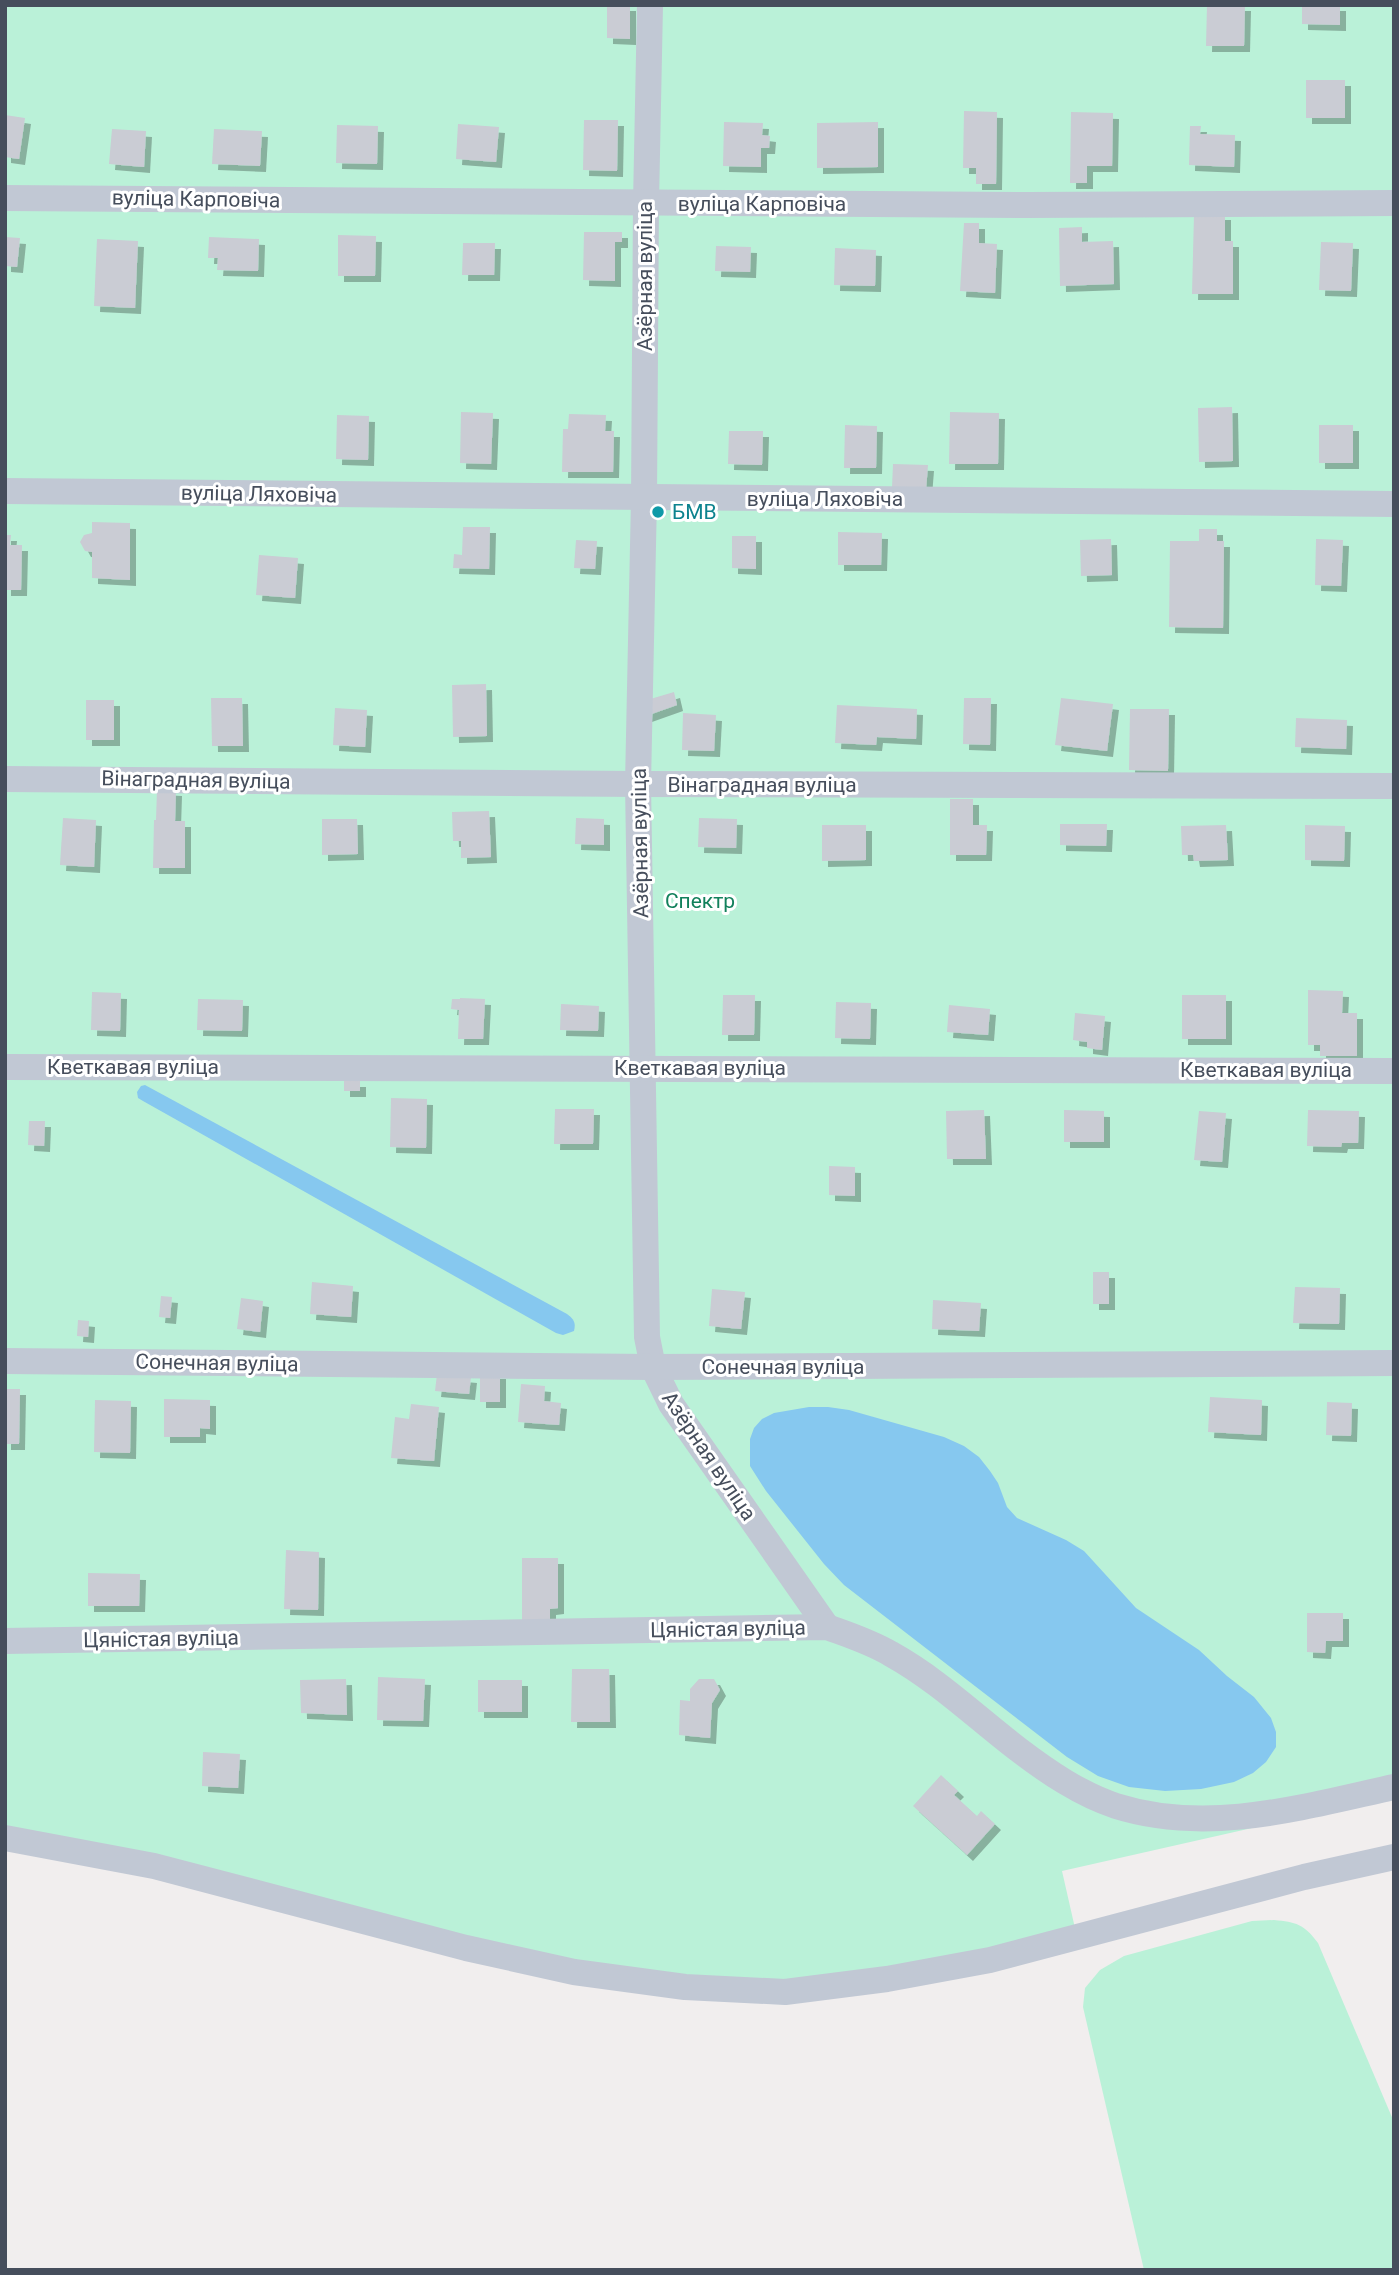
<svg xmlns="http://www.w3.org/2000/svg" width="1399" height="2275" viewBox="0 0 1399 2275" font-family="Roboto,sans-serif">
<defs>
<filter id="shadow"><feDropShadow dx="6" dy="6" stdDeviation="0" flood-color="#0004"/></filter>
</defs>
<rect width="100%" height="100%" fill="#f1eeee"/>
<g fill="#baf1d8">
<path d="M5 5H1394V1796L1062 1871 1077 1937 887 1979 685 1987 5 1838Z"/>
<path d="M1274 1920C1296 1922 1304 1924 1318 1943L1394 2122V2270H1144L1083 2007 1085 1988 1100 1970 1124 1956 1252 1921Z"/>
</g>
<g fill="#86c8ef">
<path d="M145 1085 567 1314C574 1319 576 1323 574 1331L563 1335 556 1333 143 1101 138 1098 137 1092 141 1086Z"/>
<path d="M809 1407H828L849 1410 944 1437 964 1446 979 1457 990 1471 998 1483 1007 1507 1017 1518 1066 1540 1084 1551 1136 1608 1199 1650 1227 1676 1254 1697 1271 1718 1276 1732V1747L1266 1762 1253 1773 1234 1782 1201 1789 1165 1791 1129 1787 1098 1776 1067 1757 844 1585 824 1564 766 1491 750 1466V1439L754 1428 762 1419 774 1413Z"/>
</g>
<g fill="#caccd4" filter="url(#shadow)">
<path d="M607 5H630V39L607 38Z"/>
<path d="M1207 5H1245L1244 46H1206Z"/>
<path d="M1302 5H1340V25L1302 24Z"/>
<rect x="1306" y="80" width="39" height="38"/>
<path d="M964 111 997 112 996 184H976V168H963Z"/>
<path d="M1071 112 1113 113 1112 166H1087V183H1070Z"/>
<path d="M5 115 25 118 19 159 5 157Z"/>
<path d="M584 120H618L617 171 583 170Z"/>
<path d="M724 122 763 123 762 135 770 136 769 148H761V167L723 166Z"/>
<path d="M878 122V167L817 168V123Z"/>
<path d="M458 124 499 127 496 162 456 159Z"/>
<path d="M337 125 378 126 377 164 336 163Z"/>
<path d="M1190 126H1201L1200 134 1235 135 1234 167 1189 165Z"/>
<path d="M112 129 146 131 144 167 109 164Z"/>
<path d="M214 129 262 131 260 166 212 164Z"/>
<path d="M1194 214H1225V241H1233V294H1192Z"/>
<path d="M964 223H979V243L997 244 995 293 960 291Z"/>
<path d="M1082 227V242L1113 241 1114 284 1060 286 1059 228Z"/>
<path d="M584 232H622V242H615V281L583 280Z"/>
<path d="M338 235 376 236 375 276H338Z"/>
<path d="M5 237 20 238 17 267 5 266Z"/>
<path d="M209 237 259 239 258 271 217 270 218 258H208Z"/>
<path d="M97 239 138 241 135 308 94 306Z"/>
<path d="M1321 242 1353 243 1351 291 1319 290Z"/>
<path d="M463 243H495L494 275H462Z"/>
<path d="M716 246 751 247 750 272 715 271Z"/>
<path d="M835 248 876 250 875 286 834 285Z"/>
<path d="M1232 407 1233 461 1199 462 1198 408Z"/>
<path d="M461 412 493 413 491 464 460 463Z"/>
<path d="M950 412 999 413 998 464H949Z"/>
<path d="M569 414 606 415 605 431H614L613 472H562L563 429H568Z"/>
<path d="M337 415 369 416 368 460 336 459Z"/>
<path d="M845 425 877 426 876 468H844Z"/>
<rect x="1319" y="425" width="34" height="38"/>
<path d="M729 431H763L762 465 728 464Z"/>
<path d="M893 464 928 465 926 490 892 488Z"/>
<path d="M92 522 130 523V580L92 578V552L85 551 80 542 84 535 92 533Z"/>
<path d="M463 527H490L489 569 453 568 454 554 462 555Z"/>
<path d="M1199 529H1217V541H1224L1223 628 1169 627 1170 541H1199Z"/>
<path d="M838 532 882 533 881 565H838Z"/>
<path d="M5 535H11L10 545H22L21 590H5Z"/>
<path d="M732 536H756V569L732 568Z"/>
<path d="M1111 539 1112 575 1081 576 1080 540Z"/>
<path d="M1316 539 1343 540 1341 586 1315 585Z"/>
<path d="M576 540 597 541 595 569 574 568Z"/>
<path d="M259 555 298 558 295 598 256 595Z"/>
<path d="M486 684 487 736 453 737 452 685Z"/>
<path d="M674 692 677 705 646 716 647 700Z"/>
<path d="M211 698H242L243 746H212Z"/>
<path d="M964 698H991L990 745 963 744Z"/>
<path d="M1061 698 1113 704 1107 751 1055 745Z"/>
<rect x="86" y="700" width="28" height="40"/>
<path d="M837 705 917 709 916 739 877 737 876 745 835 743Z"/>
<path d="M335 708 367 710 365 747 333 745Z"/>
<path d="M1130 709H1169L1168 771 1129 770Z"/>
<path d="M683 713 716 715 714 751 682 750Z"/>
<path d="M1296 718 1347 720 1346 749 1295 747Z"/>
<path d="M157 789 176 790 175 821H185V868H153L154 820H156Z"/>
<path d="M950 799H973V825H987L986 855H950Z"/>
<path d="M489 811 491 857 461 858V841H453L452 812Z"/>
<path d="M63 818 96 820 94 867 60 865Z"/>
<path d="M576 818 604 819V845L575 844Z"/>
<path d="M699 818 737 819 736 848 698 847Z"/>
<path d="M322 819H357L358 854 322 855Z"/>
<path d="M1060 824H1107L1106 846 1060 845Z"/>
<path d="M822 825H866V860L822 861Z"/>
<path d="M1226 825 1228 860 1194 861 1193 855H1182L1181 826Z"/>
<path d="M1305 825 1345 826 1344 861 1305 860Z"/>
<path d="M1308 990 1343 991 1342 1013H1357V1056H1320V1045H1308Z"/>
<path d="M92 992 121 993 120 1031 91 1030Z"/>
<path d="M723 995H755L754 1035H722Z"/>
<rect x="1182" y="995" width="44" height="44"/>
<path d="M460 998 485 999 483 1039H458L459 1010 451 1009 452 999H460Z"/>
<path d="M198 999 243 1000 242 1031 197 1030Z"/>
<path d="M836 1002 871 1003 870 1039 835 1038Z"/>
<path d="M561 1004 599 1006 598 1031 560 1030Z"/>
<path d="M949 1005 990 1009 988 1035 947 1032Z"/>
<path d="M1075 1013 1105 1016 1102 1050 1087 1048V1042L1073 1040Z"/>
<rect x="344" y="1081" width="16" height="10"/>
<path d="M391 1098 427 1099 426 1148 390 1147Z"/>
<path d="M555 1109H594L593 1144H554Z"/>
<path d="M984 1110 986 1159H947L946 1111Z"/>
<path d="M1064 1110 1104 1111V1142H1064Z"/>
<path d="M1308 1110 1359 1111 1358 1143H1342L1341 1147 1307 1146Z"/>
<path d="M1199 1111 1226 1113 1222 1162 1194 1160Z"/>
<path d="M29 1121H45L44 1146 28 1145Z"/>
<path d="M829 1166 855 1167V1196L829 1195Z"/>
<rect x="1093" y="1272" width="16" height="32"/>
<path d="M312 1282 353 1286 351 1317 310 1314Z"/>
<path d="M1295 1287 1340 1288 1339 1324 1293 1323Z"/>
<path d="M712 1289 745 1292 741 1329 709 1326Z"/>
<path d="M161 1296 172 1297 170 1318 159 1317Z"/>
<path d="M241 1298 263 1301 260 1332 237 1329Z"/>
<path d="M933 1300 981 1303 979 1331 932 1329Z"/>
<path d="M78 1320 89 1321 88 1337 77 1336Z"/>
<rect x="480" y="1373" width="20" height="29"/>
<path d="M437 1374 471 1377 469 1394 435 1391Z"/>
<path d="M521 1384 545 1386 544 1401 561 1403 559 1425 518 1422Z"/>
<path d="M5 1389H20L19 1444H5Z"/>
<path d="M1210 1397 1262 1400 1261 1435 1208 1432Z"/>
<path d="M164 1399 210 1400V1429L200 1428V1437H164Z"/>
<path d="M95 1400 131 1401 130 1453 94 1452Z"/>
<path d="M1327 1402 1352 1403 1351 1436 1326 1435Z"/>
<path d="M411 1404 439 1407 434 1461 391 1458 395 1417 409 1419Z"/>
<path d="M286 1550 319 1552 318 1610 284 1609Z"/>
<path d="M522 1558H558V1608L550 1609V1623H522Z"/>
<path d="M88 1573 140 1574 139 1606H88Z"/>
<path d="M1307 1613H1343V1641H1326L1325 1653 1307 1652Z"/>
<path d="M572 1669H609L610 1722H571Z"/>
<path d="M378 1677 425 1679 423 1721 377 1720Z"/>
<path d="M346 1679 347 1715 301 1713 300 1680Z"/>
<path d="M699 1679H714L720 1690 712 1703 710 1738 679 1735 680 1700 690 1701V1689Z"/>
<rect x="478" y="1680" width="44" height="32"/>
<path d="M203 1752 240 1754 238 1788 202 1786Z"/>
<path d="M941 1775 958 1791 954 1795 977 1816 981 1811 995 1824 967 1855 913 1806Z"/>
</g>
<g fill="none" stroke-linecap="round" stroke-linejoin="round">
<g stroke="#c1c8d4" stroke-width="26">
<path d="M650 5 646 203 644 498 638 784 647 1337 653 1367 671 1404 827 1627"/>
<path d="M5 198 1028 205 1394 203"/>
<path d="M5 491 1394 504"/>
<path d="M5 779 638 784 1394 786"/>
<path d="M5 1067 1394 1071"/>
<path d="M5 1361 653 1367 1394 1363"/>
<path d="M5 1641 827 1627C849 1635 871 1642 891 1654 938 1680 977 1718 1019 1750 1048 1772 1080 1794 1116 1806 1208 1835 1303 1807 1394 1787"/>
<path d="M5 1838 154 1866 466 1948 574 1972 685 1987 785 1992 887 1979 990 1960 1304 1877 1394 1857"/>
</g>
</g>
<circle fill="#0f9aa8" stroke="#fff" stroke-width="2.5" cx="658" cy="512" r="7"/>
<g text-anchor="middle" stroke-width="6" stroke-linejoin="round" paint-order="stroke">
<g font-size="21" fill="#464e5c" stroke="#fff">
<text transform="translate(196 199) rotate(1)" y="7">вуліца Карповіча</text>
<text x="762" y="211">вуліца Карповіча</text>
<text transform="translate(645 276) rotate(-90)" y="7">Азёрная вуліца</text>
<text transform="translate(259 494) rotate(1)" y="7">вуліца Ляховіча</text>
<text x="825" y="506">вуліца Ляховіча</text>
<text transform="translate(196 780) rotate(1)" y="7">Вінаградная вуліца</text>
<text x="762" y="792">Вінаградная вуліца</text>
<text transform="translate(640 843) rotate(-91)" y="7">Азёрная вуліца</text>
<text x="133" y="1074">Кветкавая вуліца</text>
<text x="700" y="1075">Кветкавая вуліца</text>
<text x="1266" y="1077">Кветкавая вуліца</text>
<text transform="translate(217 1363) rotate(1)" y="7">Сонечная вуліца</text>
<text x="783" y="1374">Сонечная вуліца</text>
<text transform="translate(709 1456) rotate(56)" y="7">Азёрная вуліца</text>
<text transform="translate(728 1629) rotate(-1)" y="7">Цяністая вуліца</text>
<text transform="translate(161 1639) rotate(-1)" y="7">Цяністая вуліца</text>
</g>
<g font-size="21" fill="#0d838f" stroke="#fff" text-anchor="start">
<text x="672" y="519">БМВ</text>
</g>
<g font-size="21" fill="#13815c" stroke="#fff">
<text x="700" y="908">Спектр</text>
</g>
</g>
<rect width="1399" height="2275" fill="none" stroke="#464e5c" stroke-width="14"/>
</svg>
